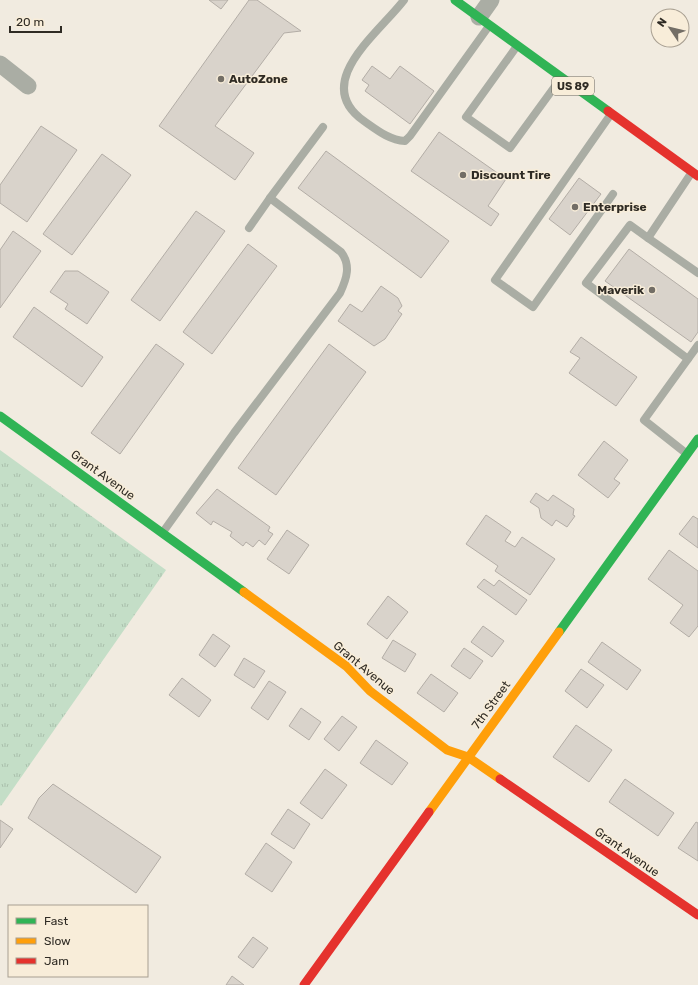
<svg xmlns="http://www.w3.org/2000/svg" width="698" height="985" viewBox="0 0 698 985" font-family="Rubik,sans-serif">
<defs>
<pattern id="grass-tufts" width="24" height="20" patternUnits="userSpaceOnUse"><rect width="24" height="20" fill="#c4dec7"/><path d="M3 7l-1-3M5 7V3M7 7l1-3M15 17l-1-3M17 17v-4M19 17l1-3" fill="none" stroke="#a9bfab"/></pattern>
</defs>
<rect width="100%" height="100%" fill="#f1ebe0"/>
<path fill="url(#grass-tufts)" d="M0 450 166 570 1 806 0 805Z"/>
<g fill="#d9d3cb" stroke="#b3ada6">
<path d="M209 0H228L221 9Z"/>
<path d="M249 0H257L301 31 284 33 215 126 254 153 235 180 159 126Z"/>
<path d="M372 66 390 79 400 66 434 91 410 124 365 91 369 85 362 80Z"/>
<path d="M41 126 77 150 27 222 0 203V185Z"/>
<path d="M439 132 506 179 488 206 499 214 491 226 411 171Z"/>
<path d="M326 151 449 241 421 278 298 188Z"/>
<path d="M102 154 131 175 72 255 43 234Z"/>
<path d="M579 178 601 194 570 235 549 219Z"/>
<path d="M196 211 225 231 160 321 131 300Z"/>
<path d="M13 231 41 251 0 308V250Z"/>
<path d="M248 244 277 266 212 354 183 332Z"/>
<path d="M629 249 698 299V332L691 342 605 281Z"/>
<path d="M65 271H78L109 292 87 324 65 309 68 304 50 292Z"/>
<path d="M381 286 398 298 402 306 398 311 402 314 385 339 374 346 338 321 350 304 362 312Z"/>
<path d="M34 307 103 357 82 387 13 337Z"/>
<path d="M581 337 637 377 616 406 569 373 580 358 570 352Z"/>
<path d="M156 344 184 364 120 454 91 433Z"/>
<path d="M329 344 366 372 276 495 238 468Z"/>
<path d="M604 441 628 460 614 479 620 483 608 498 578 475Z"/>
<path d="M217 489 270 527 268 531 273 534 265 545 259 540 253 547 246 542 243 546 230 536 232 532 213 521 211 525 196 513Z"/>
<path d="M536 493 548 501 553 495 574 509 573 515 575 516 567 527 556 520 552 526 541 518 539 508 530 502Z"/>
<path d="M486 515 511 532 505 541 515 547 522 537 555 559 530 595 495 571 498 566 466 544Z"/>
<path d="M693 516 698 519V548L679 534Z"/>
<path d="M287 530 309 545 289 574 267 559Z"/>
<path d="M669 550 698 571V626L689 637 670 623 683 605 648 579Z"/>
<path d="M484 579 494 586 499 580 527 600 516 615 477 587Z"/>
<path d="M388 596 408 612 387 639 367 624Z"/>
<path d="M483 626 504 641 492 657 471 642Z"/>
<path d="M213 634 230 646 215 667 199 655Z"/>
<path d="M393 640 416 654 405 672 382 658Z"/>
<path d="M602 642 641 670 627 690 588 662Z"/>
<path d="M464 648 483 661 470 679 451 666Z"/>
<path d="M244 658 265 671 254 688 234 675Z"/>
<path d="M581 669 604 685 587 708 565 691Z"/>
<path d="M431 674 458 693 444 712 417 693Z"/>
<path d="M182 678 211 700 199 717 169 695Z"/>
<path d="M269 681 286 692 268 720 251 708Z"/>
<path d="M301 708 321 722 309 740 289 726Z"/>
<path d="M342 716 357 727 339 751 324 739Z"/>
<path d="M576 725 612 750 589 782 553 757Z"/>
<path d="M376 740 408 763 392 785 360 763Z"/>
<path d="M325 769 347 785 322 819 300 803Z"/>
<path d="M625 779 674 813 658 836 609 802Z"/>
<path d="M53 784 161 857 136 893 28 818 39 798Z"/>
<path d="M288 809 310 824 294 849 271 834Z"/>
<path d="M0 820 13 829 0 848Z"/>
<path d="M696 822 698 823V861L678 848Z"/>
<path d="M266 843 292 862 272 892 245 874Z"/>
<path d="M253 937 268 948 253 968 238 957Z"/>
<path d="M232 976 244 985H226Z"/>
</g>
<g fill="none" stroke-linecap="round" stroke-linejoin="round">
<g stroke="#aaada4" stroke-width="8">
<path d="M404 0C379 33 310 83 364 121 377 130 389 140 405 141L410 136 489 26"/>
<path d="M517 46 466 117 510 148 561 78"/>
<path d="M611 114 495 280 533 307 613 194"/>
<path d="M249 228 270 198"/>
<path d="M648 238 698 273"/>
<path d="M688 359 698 345"/>
<path d="M687 454 644 420 688 359 586 283 630 225 648 238 692 172"/>
<path d="M163 532 234 433 340 293C347 278 351 265 341 252L270 198 323 127"/>
</g>
<g stroke="#aaada4" stroke-width="17">
<path d="M479 17 491 0"/>
<path d="M0 64 28 86"/>
</g>
<g stroke="#30b455" stroke-width="9">
<path d="M455 0 608 111"/>
<path d="M0 416 244 592"/>
<path d="M559 632 698 439"/>
</g>
<g stroke="#ff9f0a" stroke-width="9">
<path d="M244 592 346 666 370 691 447 750 468 757 500 779"/>
<path d="M429 812 559 632"/>
</g>
<g stroke="#e5322d" stroke-width="9">
<path d="M608 111 698 176"/>
<path d="M500 779 698 915"/>
<path d="M304 985 429 812"/>
</g>
</g>
<g fill="#736e66" stroke="#f8edd9" stroke-width="1.5">
<circle cx="221" cy="79" r="4"/>
<circle cx="463" cy="175" r="4"/>
<circle cx="575" cy="207" r="4"/>
<circle cx="652" cy="290" r="4"/>
</g>
<g text-anchor="middle" stroke-width="3" stroke-linejoin="round" paint-order="stroke">
<rect fill="#f8edd9" stroke="#6b655a" stroke-width="1" x="552" y="77" width="42" height="18" rx="3"/>
<g font-size="11" font-weight="bold" fill="#2f2b24">
<text x="573" y="90">US 89</text>
</g>
<g font-size="12" font-weight="bold" fill="#2f2b24" stroke="#f8edd9" text-anchor="start">
<text x="229" y="83">AutoZone</text>
<text x="471" y="179">Discount Tire</text>
<text x="583" y="211">Enterprise</text>
<text x="644" y="294" text-anchor="end">Maverik</text>
</g>
<g font-size="12" fill="#2f2b24" stroke="#f8edd9">
<text transform="translate(103 475) rotate(36)" y="4">Grant Avenue</text>
<text transform="translate(364 668) rotate(40)" y="4">Grant Avenue</text>
<text transform="translate(491 705) rotate(-54)" y="4">7th Street</text>
<text transform="translate(627 852) rotate(35)" y="4">Grant Avenue</text>
</g>
</g>
<rect x="8" y="905" width="140" height="72" fill="#f8edd9" stroke="#a89f91"/>
<rect x="16" y="918" width="20" height="6" fill="#30b455" stroke="#a89f91"/>
<text x="44" y="925" font-size="12" fill="#2f2b24">Fast</text>
<rect x="16" y="938" width="20" height="6" fill="#ff9f0a" stroke="#a89f91"/>
<text x="44" y="945" font-size="12" fill="#2f2b24">Slow</text>
<rect x="16" y="958" width="20" height="6" fill="#e5322d" stroke="#a89f91"/>
<text x="44" y="965" font-size="12" fill="#2f2b24">Jam</text>
<g transform="translate(670 28) rotate(305)"><circle r="19" fill="#f8edd9" stroke="#a89f91"/>
<path d="M0-3L7 15L0 10L-7 15Z" fill="#736e66"/>
<text y="-6" font-size="11" font-weight="bold" text-anchor="middle" fill="#2f2b24">N</text>
</g>
<path d="M10 26v6h51v-6" fill="none" stroke="#2f2b24" stroke-width="2"/>
<text x="16" y="26" font-size="12" fill="#2f2b24" stroke="#f8edd9" stroke-width="3" paint-order="stroke">20 m</text>
</svg>
